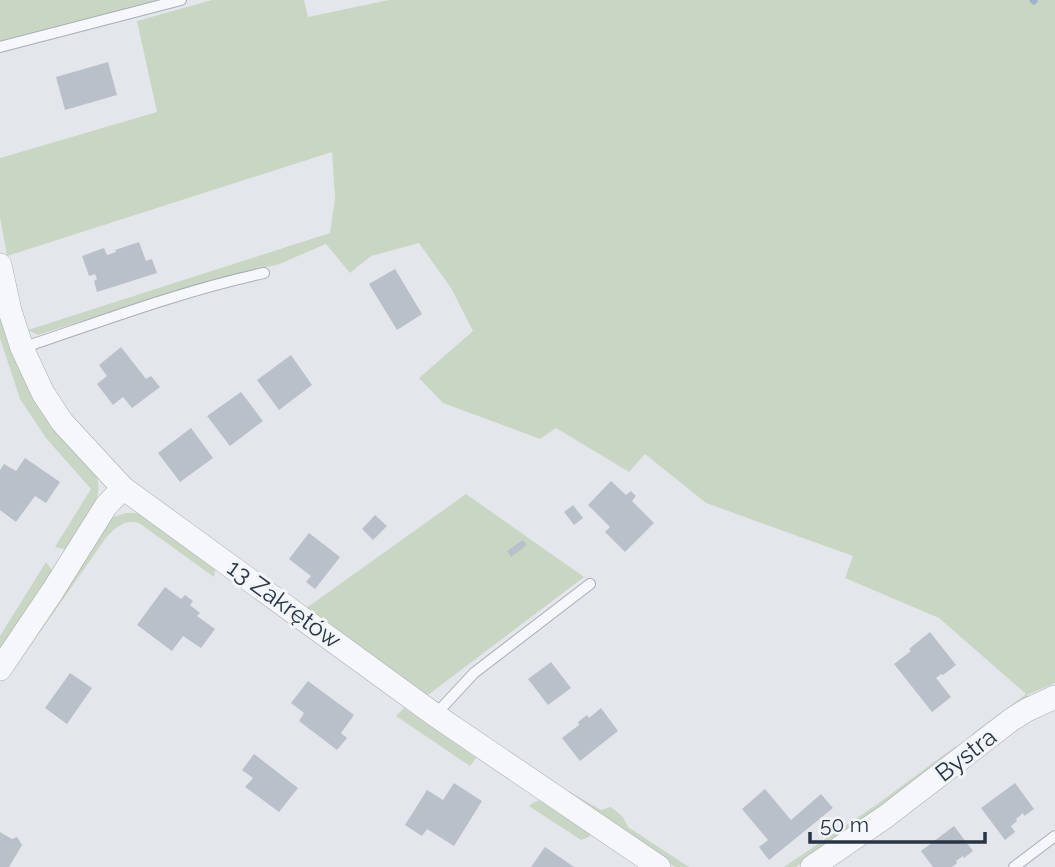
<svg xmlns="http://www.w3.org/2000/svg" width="1055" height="867" viewBox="0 0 1055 867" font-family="Raleway,sans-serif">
<rect width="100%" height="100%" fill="#e3e7ec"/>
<g fill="#c9d6c3">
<path d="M0 0H162L0 42Z"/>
<path d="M212 0H304L308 17 389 0H1055V683L1027 695 1029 698 974 738 972 734 1026 694 939 618 845 578 853 556 706 503 645 454 629 472 556 428 540 439 443 403 419 378 473 331 451 288 419 243 371 256 350 273 326 244 277 265 250 270 214 279 38 335 28 330 330 233 335 198 332 152 7 256 0 217V158L157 112 137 21Z"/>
<path d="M0 300 96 473C106 501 83 527 69 550L55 547 91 489 46 438 20 399 0 338Z"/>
<path d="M466 494 584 577 428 695H420L305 609Z"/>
<path d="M126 513H135L146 516 215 569 214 577 139 523C124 519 115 528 105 539L13 671 11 667 103 527 114 517Z"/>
<path d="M46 562 54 573 0 656V636Z"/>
<path d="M404 708 476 758 470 766 396 716Z"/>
<path d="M956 746V753L879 810 796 867H784L876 805Z"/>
<path d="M565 789 601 810 611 807 623 817 628 827 689 867H675L565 793Z"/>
<path d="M542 800 592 831 589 837 581 840 529 806 534 802Z"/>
</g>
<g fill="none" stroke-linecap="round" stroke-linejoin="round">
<path stroke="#9cb5ce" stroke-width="7" d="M1033 0 1034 1"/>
</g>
<g fill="#bac0ca">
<path d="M108 62 117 95 65 110 56 77Z"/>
<path d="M139 242 146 261 152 259 157 273 97 292 94 281 97 279 95 274 89 276 82 256 104 248 107 255 116 252 115 250Z"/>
<path d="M395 269 422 314 397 330 369 284Z"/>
<path d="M121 347 146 379 151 376 160 387 132 408 123 397 113 405 97 384 107 376 99 365Z"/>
<path d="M291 355 312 385 279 410 257 380Z"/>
<path d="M241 392 263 421 230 446 207 416Z"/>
<path d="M191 428 213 458 180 482 158 453Z"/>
<path d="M25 458 60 482 46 503 35 496 16 522 0 510V470L4 464 16 471Z"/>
<path d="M611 481 626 495 631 491 636 496 632 501 654 523 625 552 605 532 610 527 588 505Z"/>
<path d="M573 505 583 518 574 525 564 512Z"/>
<path d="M375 515 387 526 373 540 362 529Z"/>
<path d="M309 533 340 557 315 589 306 582 311 576 289 559Z"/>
<path d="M523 540 527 545 511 557 507 551Z"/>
<path d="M165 587 181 599 185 595 193 601 190 605 200 613 197 616 215 629 201 648 183 636 172 651 137 625Z"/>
<path d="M930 632 956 665 943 675 941 674 936 678 951 697 932 712 894 664 911 651 909 649Z"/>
<path d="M551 662 571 688 548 705 528 679Z"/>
<path d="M70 673 92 688 67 724 45 708Z"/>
<path d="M308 681 354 715 341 733 347 738 337 750 299 721 304 713 291 703Z"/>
<path d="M601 708 618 731 580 761 562 738 579 725 578 722 587 715 589 718Z"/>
<path d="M254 754 298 788 279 812 245 787 253 778 242 770Z"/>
<path d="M454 783 482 801 454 846 427 829 422 836 405 825 427 790 443 800Z"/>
<path d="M1015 783 1034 809 1024 816 1023 813 1016 819 1017 821 1011 826 1015 832 1005 840 981 808Z"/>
<path d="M765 789 791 820 821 794 833 808 769 860 759 847 768 840 742 809Z"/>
<path d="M954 826 973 851 964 858 963 856 956 861 957 863 952 867H933L921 851Z"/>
<path d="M0 832 12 839 17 837 22 845 9 867H0Z"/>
<path d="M545 847 574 867H531Z"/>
</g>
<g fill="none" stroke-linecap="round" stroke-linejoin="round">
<g stroke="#a7aeb7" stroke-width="12">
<g id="lane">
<path d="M0 47 181 0"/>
<path d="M22 348C102 321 181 291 264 273"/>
<path d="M435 715 474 673 590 584"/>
<path d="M1014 867 1055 836"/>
</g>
</g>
<g stroke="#a7aeb7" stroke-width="24">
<g id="street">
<path d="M0 265 10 311 22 348 43 393 62 422 123 488 435 715 659 867"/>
<path d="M0 669 52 592 106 506 123 488"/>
<path d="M812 867 885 817 1011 720 1027 710 1055 697"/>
</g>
</g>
<use href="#lane" stroke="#f6f7fa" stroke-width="10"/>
<use href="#street" stroke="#f6f7fa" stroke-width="23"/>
</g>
<g text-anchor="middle" stroke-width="6" stroke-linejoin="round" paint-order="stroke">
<g font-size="24" fill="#293446" stroke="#f3f6f9">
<text transform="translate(284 604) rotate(36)" y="8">13 Zakrętów</text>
<text transform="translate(966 755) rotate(-38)" y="8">Bystra</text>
</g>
</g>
<path d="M810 832v10h175v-10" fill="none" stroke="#293446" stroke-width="3.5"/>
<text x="820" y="832" font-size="21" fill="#293446" stroke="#f3f6f9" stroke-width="5" paint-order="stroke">50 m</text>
</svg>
